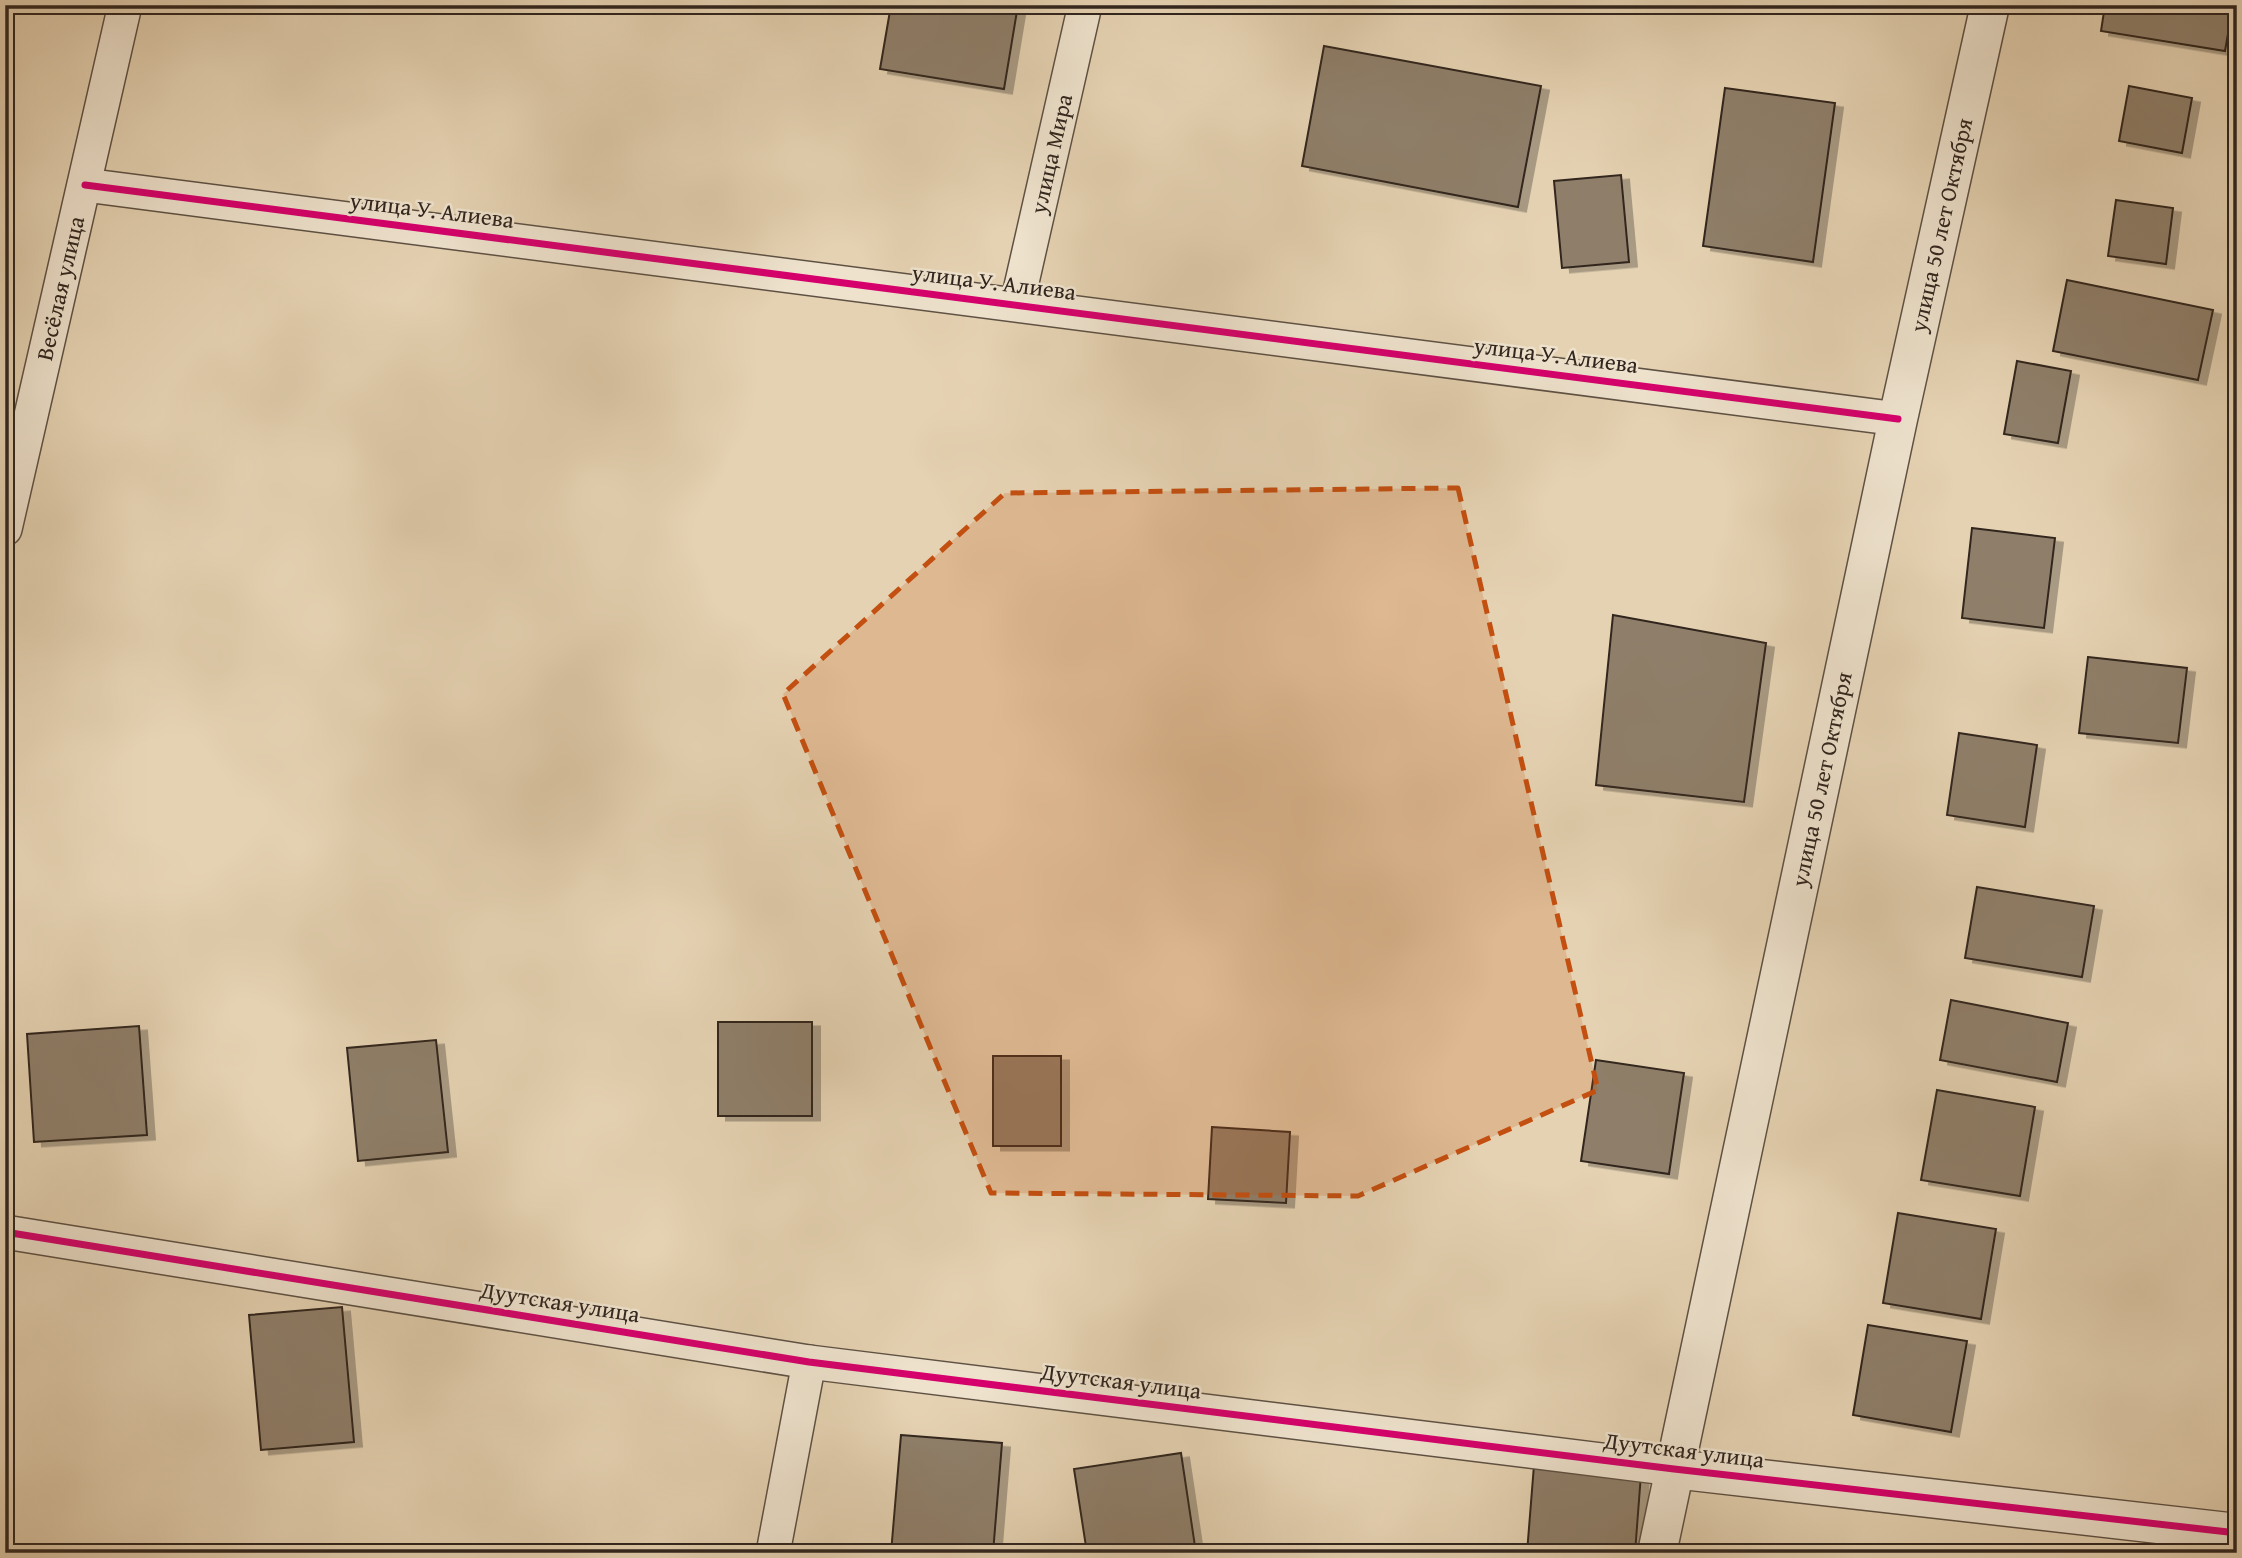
<svg xmlns="http://www.w3.org/2000/svg" width="2242" height="1558" viewBox="0 0 2242 1558" font-family="'Gentium Book Plus',serif">
<defs>
<filter id="shadow"><feDropShadow dx="8" dy="4.5" stdDeviation="0" flood-color="#0004"/></filter>
</defs>
<rect width="100%" height="100%" fill="#e5d2b2"/>
<filter id="stains"><feTurbulence type="fractalNoise" baseFrequency=".00286" numOctaves="4"/><feColorMatrix values="0 0 0 0 .2 0 0 0 0 .09 0 0 0 0 .02 0 0 0 .5 -.17"/></filter>
<radialGradient id="worn" r=".72"><stop offset=".6" stop-color="#630" stop-opacity="0"/><stop offset="1" stop-color="#630" stop-opacity=".3"/></radialGradient>
<g fill="#8f7f6b" stroke="#31261f" stroke-width="2" filter="url(#shadow)">
<path d="M891 5H1018L1004 89 880 69Z"/>
<path d="M2105 5H2233L2225 51 2101 31Z"/>
<path d="M1324 46 1541 86 1518 207 1302 166Z"/>
<path d="M2129 86 2192 98 2182 153 2119 141Z"/>
<path d="M1725 88 1835 103 1813 262 1703 246Z"/>
<path d="M1621 175 1629 262 1562 268 1554 181Z"/>
<path d="M2116 200 2173 208 2166 264 2108 256Z"/>
<path d="M2067 280 2213 310 2198 380 2053 351Z"/>
<path d="M2017 361 2071 371 2058 443 2004 434Z"/>
<path d="M1972 528 2055 538 2044 628 1962 618Z"/>
<path d="M1613 615 1766 643 1744 802 1596 785Z"/>
<path d="M2088 657 2187 668 2178 743 2079 733Z"/>
<path d="M1959 733 2037 745 2025 827 1947 815Z"/>
<path d="M1977 887 2094 906 2082 977 1965 958Z"/>
<path d="M1951 1000 2068 1023 2057 1082 1940 1060Z"/>
<rect x="718" y="1022" width="94" height="94"/>
<path d="M139 1026 147 1135 34 1142 27 1034Z"/>
<path d="M436 1040 448 1152 358 1161 347 1048Z"/>
<rect x="993" y="1056" width="68" height="90"/>
<path d="M1596 1060 1684 1073 1669 1174 1581 1161Z"/>
<path d="M1937 1090 2035 1107 2020 1196 1921 1180Z"/>
<path d="M1212 1127 1290 1132 1286 1203 1208 1199Z"/>
<path d="M1898 1213 1996 1229 1981 1319 1883 1303Z"/>
<path d="M342 1307 354 1442 261 1450 249 1315Z"/>
<path d="M1868 1325 1967 1341 1951 1432 1853 1415Z"/>
<path d="M901 1435 1002 1443 993 1553H891Z"/>
<path d="M1181 1453 1196 1553H1087L1074 1469Z"/>
<path d="M1534 1465 1641 1474 1635 1553H1527Z"/>
</g>
<g fill="none" stroke-linecap="round" stroke-linejoin="round">
<g stroke="#5e5144" stroke-width="36">
<g id="minor">
<path d="M85 185 1898 419"/>
<path id="s1" d="M1017 304 1085 5"/>
<path id="s2" d="M5 529 125 5"/>
<path d="M5 1232 809 1362 1674 1469"/>
<path d="M773 1553 809 1362"/>
</g>
</g>
<g stroke="#5e5144" stroke-width="41">
<g id="tertiary">
<path d="M1674 1469 2237 1533"/>
<path id="s3" d="M1657 1553 1898 419 1990 5"/>
</g>
</g>
<use href="#minor" stroke="#eee2cd" stroke-width="33"/>
<use href="#tertiary" stroke="#eee2cd" stroke-width="38"/>
<g stroke="#eee2cd" stroke-width="11">
<g id="cycleway">
<path d="M85 185 1898 419"/>
<path d="M5 1232 809 1362 1674 1469 2237 1533"/>
</g>
</g>
<use href="#cycleway" stroke="#d6006c" stroke-width="7"/>
</g>
<path fill="#c34f10" fill-opacity="0.2" stroke="#c34f10" stroke-width="5" stroke-dasharray="14 9" stroke-linejoin="round" d="M1458 488 1598 1090 1358 1196 991 1193 783 694 1005 493Z"/>
<g text-anchor="middle" stroke-width="5" stroke-linejoin="round" paint-order="stroke">
<g font-size="23" fill="#31261f" stroke="#eee2cd">
<text dy="8" stroke="none"><textPath href="#s1" startOffset="154">улица Мира</textPath></text>
<text transform="translate(432 210) rotate(7)" y="8">улица У. Алиева</text>
<text dy="8" stroke="none"><textPath href="#s3" startOffset="1358">улица 50 лет Октября</textPath></text>
<text transform="translate(994 282) rotate(7)" y="8">улица У. Алиева</text>
<text dy="8" stroke="none"><textPath href="#s2" startOffset="247">Весёлая улица</textPath></text>
<text transform="translate(1556 355) rotate(7)" y="8">улица У. Алиева</text>
<text dy="8" stroke="none"><textPath href="#s3" startOffset="791">улица 50 лет Октября</textPath></text>
<text transform="translate(560 1302) rotate(9)" y="8">Дуутская улица</text>
<text transform="translate(1121 1381) rotate(7)" y="8">Дуутская улица</text>
<text transform="translate(1684 1450) rotate(7)" y="8">Дуутская улица</text>
</g>
</g>
<rect width="2242" height="1558" fill="none" stroke="#e5d2b2" stroke-width="28"/>
<rect x="7" y="7" width="2228" height="1544" fill="none" stroke="#31261f" stroke-width="3.5"/>
<rect x="14" y="14" width="2214" height="1530" fill="none" stroke="#31261f" stroke-width="2"/>
<rect width="100%" height="100%" filter="url(#stains)"/>
<rect width="100%" height="100%" fill="url(#worn)"/>
</svg>
